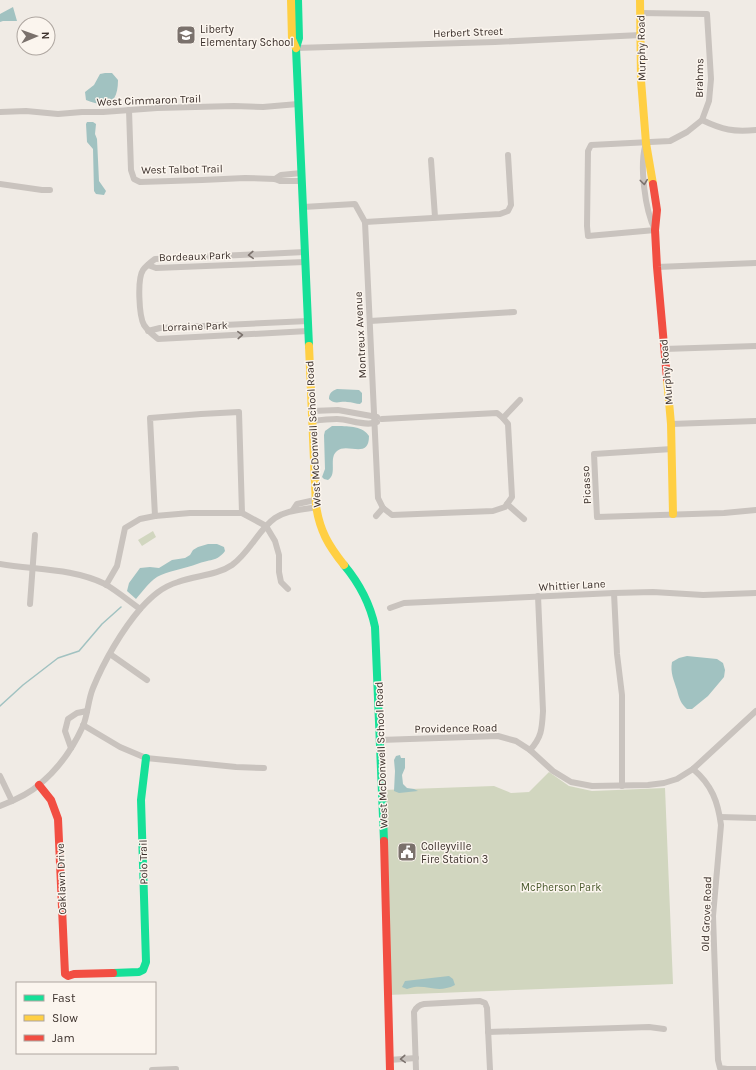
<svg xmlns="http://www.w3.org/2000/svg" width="756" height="1070" viewBox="0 0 756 1070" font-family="Karla,sans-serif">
<rect width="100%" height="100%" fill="#f0ebe5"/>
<g fill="#d1d6bf">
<path d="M153 531 156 537 142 546 138 540Z"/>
<path d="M549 772 569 786 592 791 665 788 673 984 387 995 382 790 494 786 511 793 529 792Z"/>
</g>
<g fill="#a1c2c1">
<path d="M13 7 17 21H3L0 22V14Z"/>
<path d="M105 73H112L118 80C118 103 108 109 86 100L85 92 94 85 100 74Z"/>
<path d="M87 122H93L96 124 95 134 97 139 99 181 106 191 104 195 96 194 94 191 93 149 87 142 86 124Z"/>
<path d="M337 389 359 390 362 393V402L360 404C356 404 352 402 347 402 340 401 335 405 329 399 329 393 332 391 337 389Z"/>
<path d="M332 426C343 426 363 425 369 436 369 460 347 442 337 451 328 458 338 474 328 480L324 479 322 477 325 469 324 435 325 431Z"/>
<path d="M208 544H217L224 547 225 551C217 562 209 559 197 564 186 568 173 570 161 575 151 579 143 591 136 599L127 591 129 583 140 568 150 567 159 568 172 560 185 558 190 555 193 550 198 547Z"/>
<path d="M687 656 717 659 723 663 725 670 724 677 708 696 692 709H687C681 704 679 698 677 690 674 680 670 673 672 662L679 658Z"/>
<path d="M400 755 401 758H405V768L402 775 403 784 407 788 414 789 418 791 399 793 394 791 395 771 394 760 396 756Z"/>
<path d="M449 976 453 979 455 985C435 995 426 982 407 989L402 987 405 981Z"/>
</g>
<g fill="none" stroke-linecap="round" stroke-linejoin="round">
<path stroke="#a1c2c1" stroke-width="1.5" d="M0 706 23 685 58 658 79 651 102 624 121 607"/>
<g stroke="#c9c3be" stroke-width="6">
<path d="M640 13 707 14 711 79 709 101 702 120 687 132 670 141 591 145 588 151 587 226 588 236 655 230C645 210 639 165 646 143"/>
<path d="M296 48 495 42 641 35"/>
<path d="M129 110 131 170 134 179 140 182 202 180 245 178 275 179 280 181H302"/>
<path d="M0 112 26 111 58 114 82 112H103L157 108 234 106 263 107 298 104"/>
<path d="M702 120C723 130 733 132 756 130"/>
<path d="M431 160 435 217"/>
<path d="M275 179 281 175 301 173"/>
<path d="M0 184 42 190H50"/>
<path d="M303 207 355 204 365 222 378 498 383 508"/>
<path d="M365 222 500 214 508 211 511 205 508 155"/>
<path d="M305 252 155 259C151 262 146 266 143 270 137 279 139 316 144 325 148 331 153 335 158 339L308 331"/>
<path d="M148 265 156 268 305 262"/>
<path d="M657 267 756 263"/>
<path d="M370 321 514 312"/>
<path d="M148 331 160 328 308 321"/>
<path d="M664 349 756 346"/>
<path d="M312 411 338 410 377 417"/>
<path d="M503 418 520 400"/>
<path d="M382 419 497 413 503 418 508 424 512 497 505 507 493 511 392 515 383 508"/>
<path d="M312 421C320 420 328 419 337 419 349 419 366 427 377 422"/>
<path d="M671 424 756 421"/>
<path d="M672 449 594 454 597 517 724 513 756 510"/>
<path d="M507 504 524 519"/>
<path d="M293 510 297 504 315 500"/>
<path d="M155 516 150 418 201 414 239 412 242 513"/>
<path d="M376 516 383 508"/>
<path d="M0 564C35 570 72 568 105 584 117 591 129 601 140 609"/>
<path d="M106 585 117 566 125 528 140 519 155 516 190 513H242L266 526 275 541 279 555V572L281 582 288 589"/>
<path d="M614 593 617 654 622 695V786"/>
<path d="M30 604 35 535"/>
<path d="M390 608 404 603 614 593 653 592 703 595 756 593"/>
<path d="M110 654 147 680"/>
<path d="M83 725 120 747 146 758 236 767 264 768"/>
<path d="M380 740 498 736 516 741 530 750 553 771 571 782 592 786 648 785 664 783 677 779 693 769 756 711"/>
<path d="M71 748 65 731 68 719 77 713 87 711"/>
<path d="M530 750C542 737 542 728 543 711L538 596"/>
<path d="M693 769C712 785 718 802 721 825L713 916 718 1060 720 1068 727 1069H756"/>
<path d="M0 776 12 801"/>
<path d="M0 806C13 801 29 794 40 784 58 769 73 748 83 726 88 714 88 700 93 688 104 661 122 630 141 608 152 596 162 587 178 582 196 575 216 576 232 565 250 552 258 530 275 518 287 510 302 510 316 507"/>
<path d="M720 817 756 818"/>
<path d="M488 1032 649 1027 664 1029"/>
<path d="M389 1060 416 1058"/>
<path d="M152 1070 176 1069"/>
<path d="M416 1070 414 1012C416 1007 419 1005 424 1004L480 1001 485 1003 487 1008 490 1070"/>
</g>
<g stroke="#16e098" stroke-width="8">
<path d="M298 0 299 38 296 48 309 346"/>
<path d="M344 565C359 583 370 603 375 627L384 841"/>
<path d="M113 973 139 972 143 970 146 962 141 800 146 758"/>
</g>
<g stroke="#ffcf43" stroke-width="8">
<path d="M291 0 292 39 296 48"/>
<path d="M640 0 641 80 646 143 653 184"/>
<path d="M309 346 316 506C320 531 328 545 344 565"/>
<path d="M667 379 671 424 673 514"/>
</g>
<g stroke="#f24e42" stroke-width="8">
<path d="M653 184 657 210 655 230 657 267 667 379"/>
<path d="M39 785 51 800 58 819 65 974 68 976 74 974 113 973"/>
<path d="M384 841 390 1070"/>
</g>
</g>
<defs><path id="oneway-chevron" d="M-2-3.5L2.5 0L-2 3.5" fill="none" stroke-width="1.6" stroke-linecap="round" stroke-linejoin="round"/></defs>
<g stroke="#7b726d">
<use href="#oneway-chevron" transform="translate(644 182) rotate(83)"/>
<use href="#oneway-chevron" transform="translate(251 255) rotate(177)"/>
<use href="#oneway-chevron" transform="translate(240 335) rotate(-3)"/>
<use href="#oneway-chevron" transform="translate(403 1059) rotate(176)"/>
</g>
<defs>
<g id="school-square" transform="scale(1)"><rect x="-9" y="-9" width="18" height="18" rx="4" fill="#7a716c" stroke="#fbf5ee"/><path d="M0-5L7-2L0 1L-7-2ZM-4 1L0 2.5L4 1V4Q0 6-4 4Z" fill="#fff"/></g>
<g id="civic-square" transform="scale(1)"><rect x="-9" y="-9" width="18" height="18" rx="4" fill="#7a716c" stroke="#fbf5ee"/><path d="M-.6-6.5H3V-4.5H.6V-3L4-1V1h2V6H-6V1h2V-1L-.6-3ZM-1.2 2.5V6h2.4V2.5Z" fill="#fff"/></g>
</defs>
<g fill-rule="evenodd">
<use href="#school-square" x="186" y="35"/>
<use href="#civic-square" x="407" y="852"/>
</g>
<g text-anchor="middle" stroke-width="3" stroke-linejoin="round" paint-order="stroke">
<g font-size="11" fill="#3b302b" stroke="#fbf5ee" text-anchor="start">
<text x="200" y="33">Liberty<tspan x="200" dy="13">Elementary School</tspan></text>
<text x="421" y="850">Colleyville<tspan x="421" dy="13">Fire Station 3</tspan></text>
</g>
<g font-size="11" fill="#3b302b" stroke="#fbf5ee">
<text transform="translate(468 32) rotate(-2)" y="4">Herbert Street</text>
<text transform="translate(641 48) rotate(-91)" y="4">Murphy Road</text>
<text transform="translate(699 78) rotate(-89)" y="4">Brahms</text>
<text transform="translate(149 100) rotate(-2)" y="4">West Cimmaron Trail</text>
<text transform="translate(182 169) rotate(-1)" y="4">West Talbot Trail</text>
<text transform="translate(195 256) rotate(-2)" y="4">Bordeaux Park</text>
<text transform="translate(195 326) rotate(-2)" y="4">Lorraine Park</text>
<text transform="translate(360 335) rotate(-93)" y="4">Montreux Avenue</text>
<text transform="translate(666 372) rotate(-95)" y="4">Murphy Road</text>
<text transform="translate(313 434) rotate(-93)" y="4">West McDonwell School Road</text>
<text transform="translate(586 485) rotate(-93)" y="4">Picasso</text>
<text transform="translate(572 585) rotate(-3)" y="4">Whittier Lane</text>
<text transform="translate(456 728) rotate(-1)" y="4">Providence Road</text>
<text transform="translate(381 755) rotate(-92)" y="4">West McDonwell School Road</text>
<text transform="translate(143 862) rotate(-91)" y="4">Polo Trail</text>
<text transform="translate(61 879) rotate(-92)" y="4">Oaklawn Drive</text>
<text transform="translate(706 914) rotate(-88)" y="4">Old Grove Road</text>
</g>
<g font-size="11" fill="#4a5a2e" stroke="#fbf5ee">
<text x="561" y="891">McPherson Park</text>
</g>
</g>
<rect x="16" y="982" width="140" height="72" fill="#fbf5ee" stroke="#aea6a0"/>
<rect x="24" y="995" width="20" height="6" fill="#16e098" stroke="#aea6a0"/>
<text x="52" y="1002" font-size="12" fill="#3b302b">Fast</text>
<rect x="24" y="1015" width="20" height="6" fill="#ffcf43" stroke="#aea6a0"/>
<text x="52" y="1022" font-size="12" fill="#3b302b">Slow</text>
<rect x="24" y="1035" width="20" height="6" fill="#f24e42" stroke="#aea6a0"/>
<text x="52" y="1042" font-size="12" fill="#3b302b">Jam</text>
<g transform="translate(36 36) rotate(88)"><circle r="19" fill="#fbf5ee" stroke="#aea6a0"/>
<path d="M0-3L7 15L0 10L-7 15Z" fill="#7a716c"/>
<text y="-6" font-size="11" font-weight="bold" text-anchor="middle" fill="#3b302b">N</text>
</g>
</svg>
